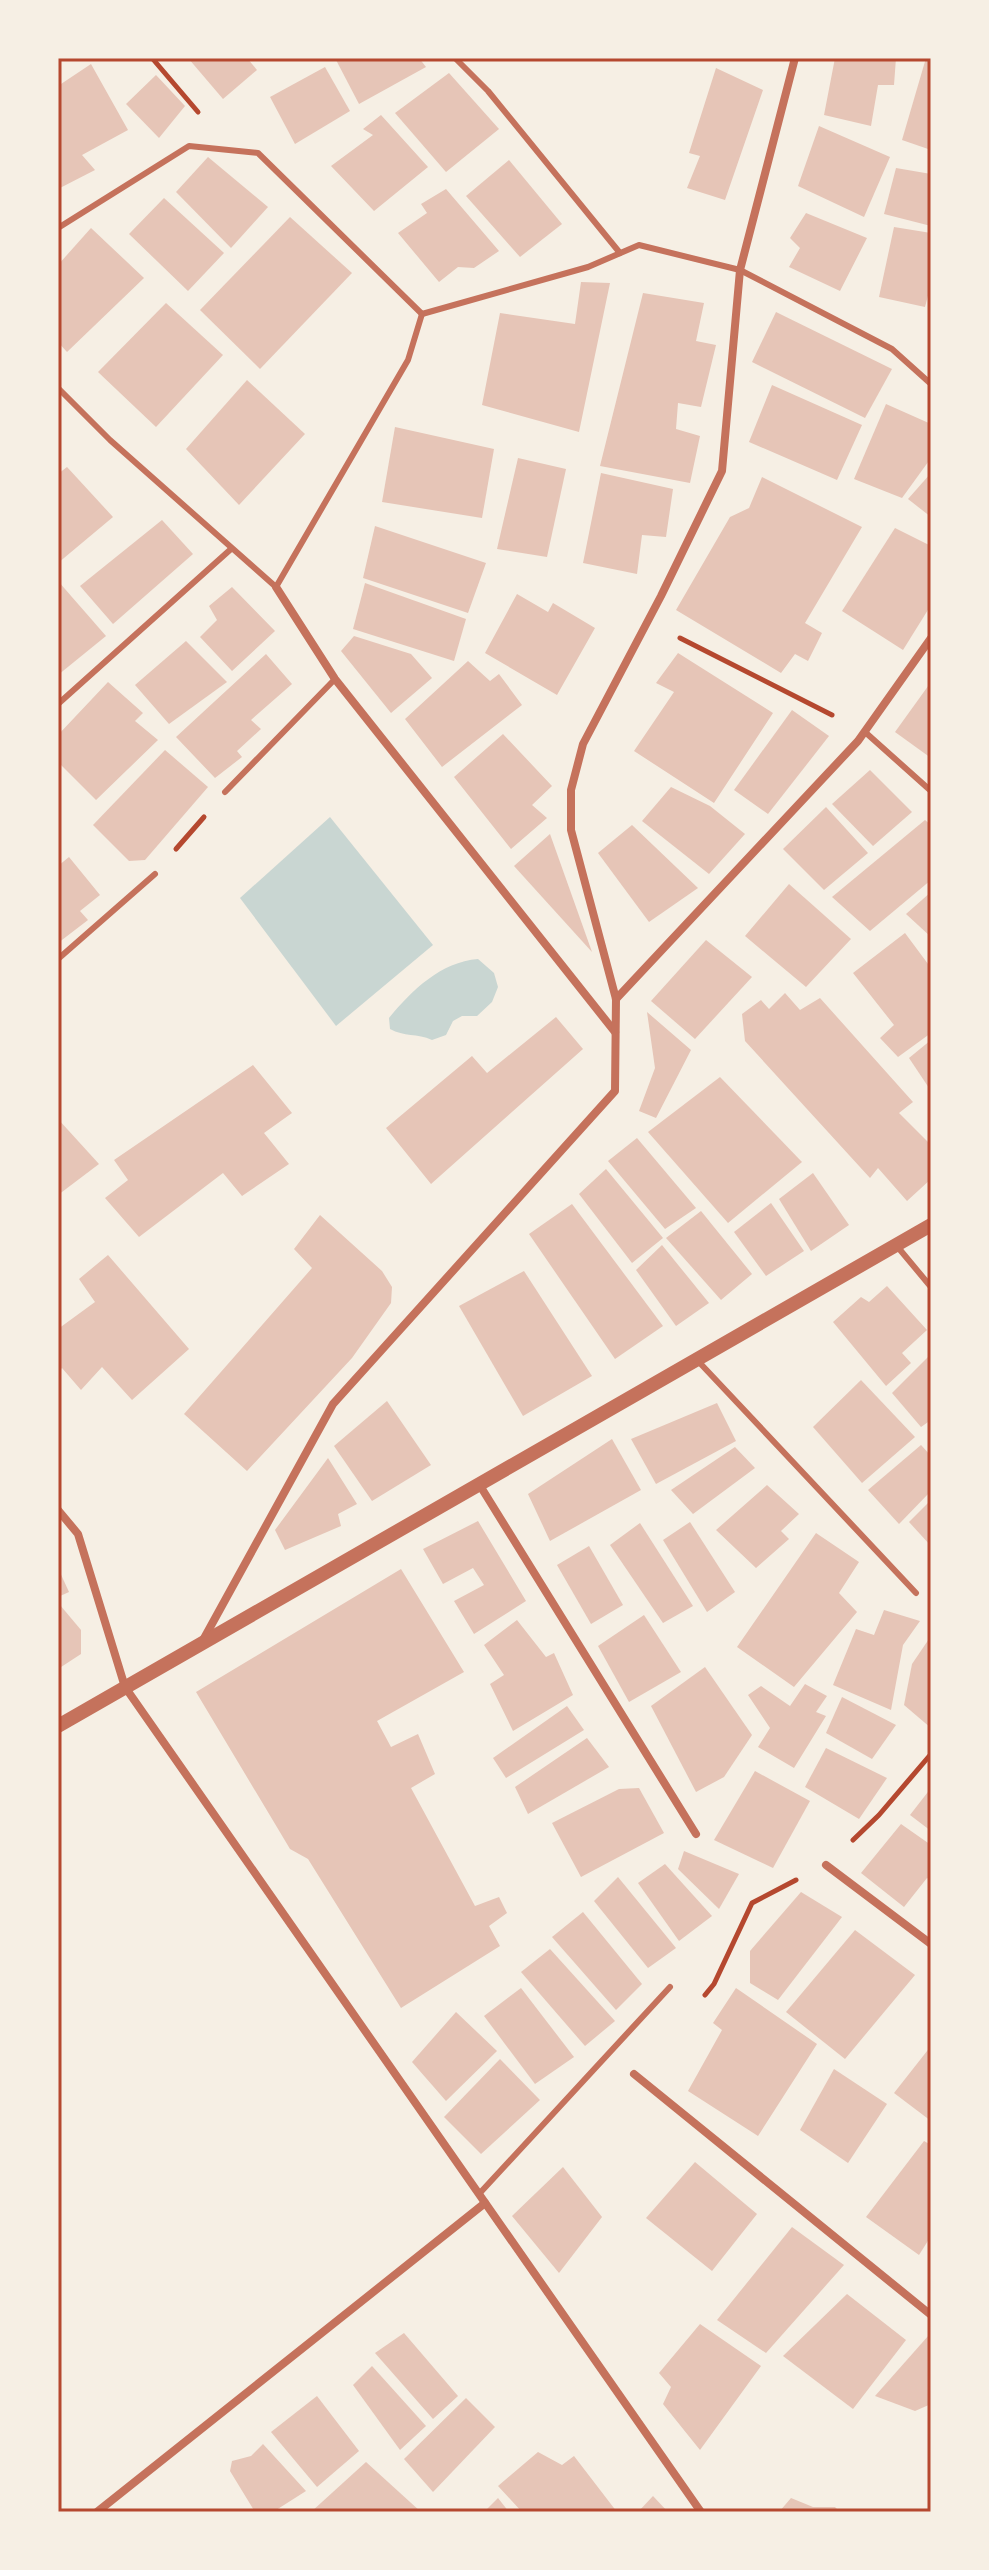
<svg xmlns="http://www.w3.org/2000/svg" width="989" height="2570" viewBox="0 0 989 2570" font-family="Overpass,sans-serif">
<rect width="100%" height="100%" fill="#f6efe4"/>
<g fill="#c9d6d2">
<path d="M330 817 433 945 336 1026 240 898Z"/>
<path d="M478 959 494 973 498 987 492 1002 477 1016H462L453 1021 446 1035 432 1040C417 1033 404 1037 390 1029L389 1018C412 990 441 962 478 959Z"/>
</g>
<g fill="#e6c5b7">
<path d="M188 58H247L257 70 223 99Z"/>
<path d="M335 58H419L426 67 359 104Z"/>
<path d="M835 58H896L894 85H878L871 126 824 115Z"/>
<path d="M926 58H931V150L902 140Z"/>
<path d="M91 64 128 130 82 155 95 170 58 189V86Z"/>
<path d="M325 67 350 111 295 144 270 97Z"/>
<path d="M716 68 763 90 725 200 687 188 700 156 689 153Z"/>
<path d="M449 73 499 129 446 172 395 113Z"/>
<path d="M156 75 185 106 159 138 126 104Z"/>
<path d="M381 115 428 167 374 211 331 166 373 135 363 129Z"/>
<path d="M819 126 890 157 864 217 798 186Z"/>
<path d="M208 157 268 207 231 248 176 192Z"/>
<path d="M509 160 562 224 520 257 466 196Z"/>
<path d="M896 168 931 174V226L884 214Z"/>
<path d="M446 189 499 251 474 268 458 267 439 282 398 233 427 213 421 204Z"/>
<path d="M164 198 224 253 188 291 129 234Z"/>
<path d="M806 213 867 238 840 291 789 267 800 248 790 238Z"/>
<path d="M290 217 352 273 260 369 200 310Z"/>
<path d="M894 227 931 233V284L925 307 879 297Z"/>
<path d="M91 228 144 278 67 352 58 342V265Z"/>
<path d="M581 282 610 283 579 432 482 405 500 313 575 324Z"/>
<path d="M643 293 704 303 696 341 716 345 701 407 678 403 676 429 700 436 690 483 600 466Z"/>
<path d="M166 303 223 355 156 427 98 372Z"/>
<path d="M776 312 892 369 865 418 752 362Z"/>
<path d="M247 380 305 434 239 505 186 449Z"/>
<path d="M772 385 862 425 837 480 749 442Z"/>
<path d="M886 404 931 424V458L902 498 854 479Z"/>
<path d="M395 427 494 449 482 518 382 502Z"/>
<path d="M518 458 566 469 547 557 497 549Z"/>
<path d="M67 467 113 517 58 563V474Z"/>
<path d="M601 473 673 489 666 537 642 535 637 574 583 563Z"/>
<path d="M931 473V517L908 499Z"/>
<path d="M762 477 862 527 805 623 822 633 808 661 795 654 781 673 676 610 730 517 749 508Z"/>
<path d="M162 520 193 554 113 624 80 586Z"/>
<path d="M375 526 486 563 468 613 363 578Z"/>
<path d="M895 528 931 546V605L903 650 842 611Z"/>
<path d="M58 581 106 636 58 675Z"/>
<path d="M365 583 466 619 454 661 353 629Z"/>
<path d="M232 587 275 631 232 671 200 637 217 620 209 606Z"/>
<path d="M517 594 548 612 553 603 595 628 557 695 485 653Z"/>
<path d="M354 636 411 654 432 678 391 713 341 651Z"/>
<path d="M186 641 227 682 169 724 135 685Z"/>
<path d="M678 653 773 713 714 803 634 751 674 692 656 683Z"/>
<path d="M266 654 292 684 251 720 261 729 237 751 242 757 215 778 176 737Z"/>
<path d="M468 661 490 681 499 674 522 705 442 767 405 719Z"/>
<path d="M108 682 143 713 135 721 158 740 96 800 58 762V735Z"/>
<path d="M931 682V758L895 732Z"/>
<path d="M792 710 829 736 768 814 734 790Z"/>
<path d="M503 734 552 786 532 805 547 818 511 849 454 777Z"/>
<path d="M165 750 208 787 145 860 129 861 93 825Z"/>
<path d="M870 770 912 812 873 846 832 804Z"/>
<path d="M671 787 710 806 745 834 709 874 642 821Z"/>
<path d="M826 807 868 853 824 890 783 849Z"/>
<path d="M925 820 931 825V880L870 931 832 897Z"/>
<path d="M632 825 698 888 649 922 598 853Z"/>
<path d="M550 834 592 952 514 866Z"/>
<path d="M69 857 100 895 80 911 88 920 58 943V866Z"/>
<path d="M789 884 851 939 806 987 745 936Z"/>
<path d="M931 892V937L906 914Z"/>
<path d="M905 933 931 968V1033L898 1057 880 1038 894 1025 853 973Z"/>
<path d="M706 940 752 977 695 1039 651 1001Z"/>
<path d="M785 993 800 1010 820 998 913 1102 899 1113 931 1145V1179L907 1201 878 1168 870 1178 745 1041 742 1014 761 1000 769 1009Z"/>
<path d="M647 1012 691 1050 656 1118 639 1111 655 1068Z"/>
<path d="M556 1017 583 1049 431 1184 386 1128 472 1056 487 1073Z"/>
<path d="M931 1040V1091L909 1058Z"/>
<path d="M253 1065 292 1113 264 1133 289 1164 242 1196 223 1173 139 1237 105 1198 128 1180 114 1160Z"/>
<path d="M720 1077 802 1162 728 1223 648 1132Z"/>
<path d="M58 1119 99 1164 58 1195Z"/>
<path d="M637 1138 696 1208 665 1229 608 1161Z"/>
<path d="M606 1169 663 1238 632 1263 579 1194Z"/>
<path d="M813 1173 849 1225 811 1251 779 1199Z"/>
<path d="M771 1203 804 1251 766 1276 734 1232Z"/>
<path d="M572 1204 663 1326 615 1359 529 1234Z"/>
<path d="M701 1211 752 1274 721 1300 666 1238Z"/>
<path d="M320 1215 382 1271 392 1287 391 1303 352 1358 247 1471 184 1414 312 1268 294 1249Z"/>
<path d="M662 1245 709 1303 676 1326 636 1270Z"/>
<path d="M108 1255 189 1349 132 1400 102 1367 81 1390 62 1368 58 1372V1329L95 1302 79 1279Z"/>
<path d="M524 1271 592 1376 523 1416 459 1306Z"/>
<path d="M887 1286 927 1330 902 1353 911 1363 886 1386 833 1322 861 1297 869 1302Z"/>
<path d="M931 1354V1420L921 1427 892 1393Z"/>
<path d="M861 1380 915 1437 862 1483 813 1427Z"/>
<path d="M387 1401 431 1465 372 1501 334 1446Z"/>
<path d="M717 1403 736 1441 656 1484 631 1439Z"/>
<path d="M612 1439 641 1490 550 1541 528 1494Z"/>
<path d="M921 1445 931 1456V1491L899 1524 868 1490Z"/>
<path d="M735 1447 755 1468 693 1514 671 1490Z"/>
<path d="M328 1458 357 1504 338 1514 341 1526 285 1550 275 1530Z"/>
<path d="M767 1485 799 1514 781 1531 789 1539 756 1568 716 1530Z"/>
<path d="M931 1500V1546L909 1522Z"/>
<path d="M478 1521 526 1601 474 1634 454 1601 484 1585 473 1568 443 1584 423 1549Z"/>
<path d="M690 1522 735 1592 707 1612 663 1540Z"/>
<path d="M640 1523 693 1606 663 1623 610 1545Z"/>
<path d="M816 1533 859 1562 839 1593 857 1612 794 1687 737 1647Z"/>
<path d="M589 1546 623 1605 591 1624 557 1565Z"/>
<path d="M58 1568 69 1592 58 1597Z"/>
<path d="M401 1569 464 1672 377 1721 391 1747 418 1734 435 1774 411 1788 475 1906 499 1897 507 1913 489 1926 500 1946 401 2008 308 1859 290 1849 196 1692Z"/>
<path d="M60 1605 81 1630V1654L58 1669V1606Z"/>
<path d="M884 1610 920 1621 903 1645 891 1710 833 1685 856 1629 874 1635Z"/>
<path d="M644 1615 681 1672 629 1702 598 1646Z"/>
<path d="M517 1620 546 1657 554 1653 573 1695 513 1731 490 1684 504 1675 484 1645Z"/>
<path d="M931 1636V1728L904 1705 912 1664Z"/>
<path d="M705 1667 752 1735 724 1777 696 1792 651 1706Z"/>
<path d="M805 1684 827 1696 816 1712 826 1716 794 1768 758 1747 770 1728 748 1695 761 1686 790 1706Z"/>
<path d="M842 1697 896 1725 872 1759 826 1733Z"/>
<path d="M567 1706 584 1730 506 1778 493 1758Z"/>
<path d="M587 1738 609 1767 528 1814 515 1787Z"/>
<path d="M826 1748 887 1778 859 1819 805 1787Z"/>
<path d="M755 1771 810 1801 773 1868 714 1840Z"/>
<path d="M639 1788 664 1833 581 1877 552 1823 619 1789Z"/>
<path d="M931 1788V1831L910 1815Z"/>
<path d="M901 1824 931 1845V1880L927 1878 904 1907 861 1873Z"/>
<path d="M684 1851 739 1874 719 1909 678 1869Z"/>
<path d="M665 1864 712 1916 679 1941 638 1883Z"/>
<path d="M618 1877 676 1948 648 1968 594 1901Z"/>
<path d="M801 1892 842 1917 778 2000 750 1983V1951Z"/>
<path d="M583 1912 642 1984 616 2010 552 1937Z"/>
<path d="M855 1930 915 1975 845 2059 786 2012Z"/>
<path d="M550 1949 615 2021 585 2046 521 1972Z"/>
<path d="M521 1988 574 2057 535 2084 484 2016Z"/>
<path d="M736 1988 817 2044 758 2136 688 2091 722 2030 713 2023Z"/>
<path d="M456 2012 497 2051 446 2101 412 2062Z"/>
<path d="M931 2046V2121L894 2093Z"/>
<path d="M500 2059 540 2100 481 2154 444 2117Z"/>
<path d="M834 2069 887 2104 848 2163 800 2130Z"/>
<path d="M924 2141 931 2145V2236L919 2255 866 2217Z"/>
<path d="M695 2162 757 2214 712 2271 646 2218Z"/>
<path d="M563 2167 602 2217 559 2273 512 2216Z"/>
<path d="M792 2227 844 2265 766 2353 717 2320Z"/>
<path d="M847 2294 906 2340 853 2409 783 2356Z"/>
<path d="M700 2324 761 2366 700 2450 663 2404 671 2387 659 2373Z"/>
<path d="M404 2333 458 2396 433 2419 375 2353Z"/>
<path d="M929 2335 931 2404 915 2411 875 2396Z"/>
<path d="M372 2366 426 2426 400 2450 353 2385Z"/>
<path d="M317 2396 359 2451 317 2487 271 2432Z"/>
<path d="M466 2398 495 2427 433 2492 404 2459Z"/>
<path d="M263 2444 306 2491 273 2512H255L230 2471 232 2461 251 2456Z"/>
<path d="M538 2452 562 2465 574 2456 617 2512H522L498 2486Z"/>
<path d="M366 2462 421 2512H311Z"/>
<path d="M653 2496 668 2512H638Z"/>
<path d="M498 2498 509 2512H484Z"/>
<path d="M791 2498 813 2507H835L840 2512H779Z"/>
</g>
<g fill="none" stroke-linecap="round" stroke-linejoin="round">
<g stroke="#b5482f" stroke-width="5">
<path d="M152 58 198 112"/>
<path d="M680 638 832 715"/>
<path d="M176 849 204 817"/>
<path d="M853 1840 879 1815 931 1754"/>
<path d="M705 1995 714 1984 752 1903 796 1880"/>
</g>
<g stroke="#c5725c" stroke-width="6">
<path d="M455 58 488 91 620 253"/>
<path d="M58 228 189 146 258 153 422 314 588 267 639 245 740 270 892 349 931 384"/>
<path d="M58 388 110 440 276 587 408 360 422 314"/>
<path d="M58 704 231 549"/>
<path d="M865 732 931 791"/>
<path d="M225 792 335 679"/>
<path d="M58 959 155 874"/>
<path d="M896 1245 931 1287"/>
<path d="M698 1361 916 1593"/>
<path d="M479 2194 670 1987"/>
</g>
<g stroke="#c5725c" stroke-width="8">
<path d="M276 587 335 679 615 1032"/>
<path d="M616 999 858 741 931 638"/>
<path d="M479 1484 696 1834"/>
<path d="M58 1510 78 1534 125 1687 701 2512"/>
<path d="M202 1642 333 1404 615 1091 616 999 571 830V790L583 744 661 596 722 471 740 270 795 58"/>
<path d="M826 1865 931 1944"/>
<path d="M634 2074 931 2315"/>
<path d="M97 2512 485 2203"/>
</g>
<path stroke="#c5725c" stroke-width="14" d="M58 1726 931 1225"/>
</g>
<rect width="989" height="2570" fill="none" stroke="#f6efe4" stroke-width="120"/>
<rect x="60" y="60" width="869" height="2450" fill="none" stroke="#b5482f" stroke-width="3"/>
</svg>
